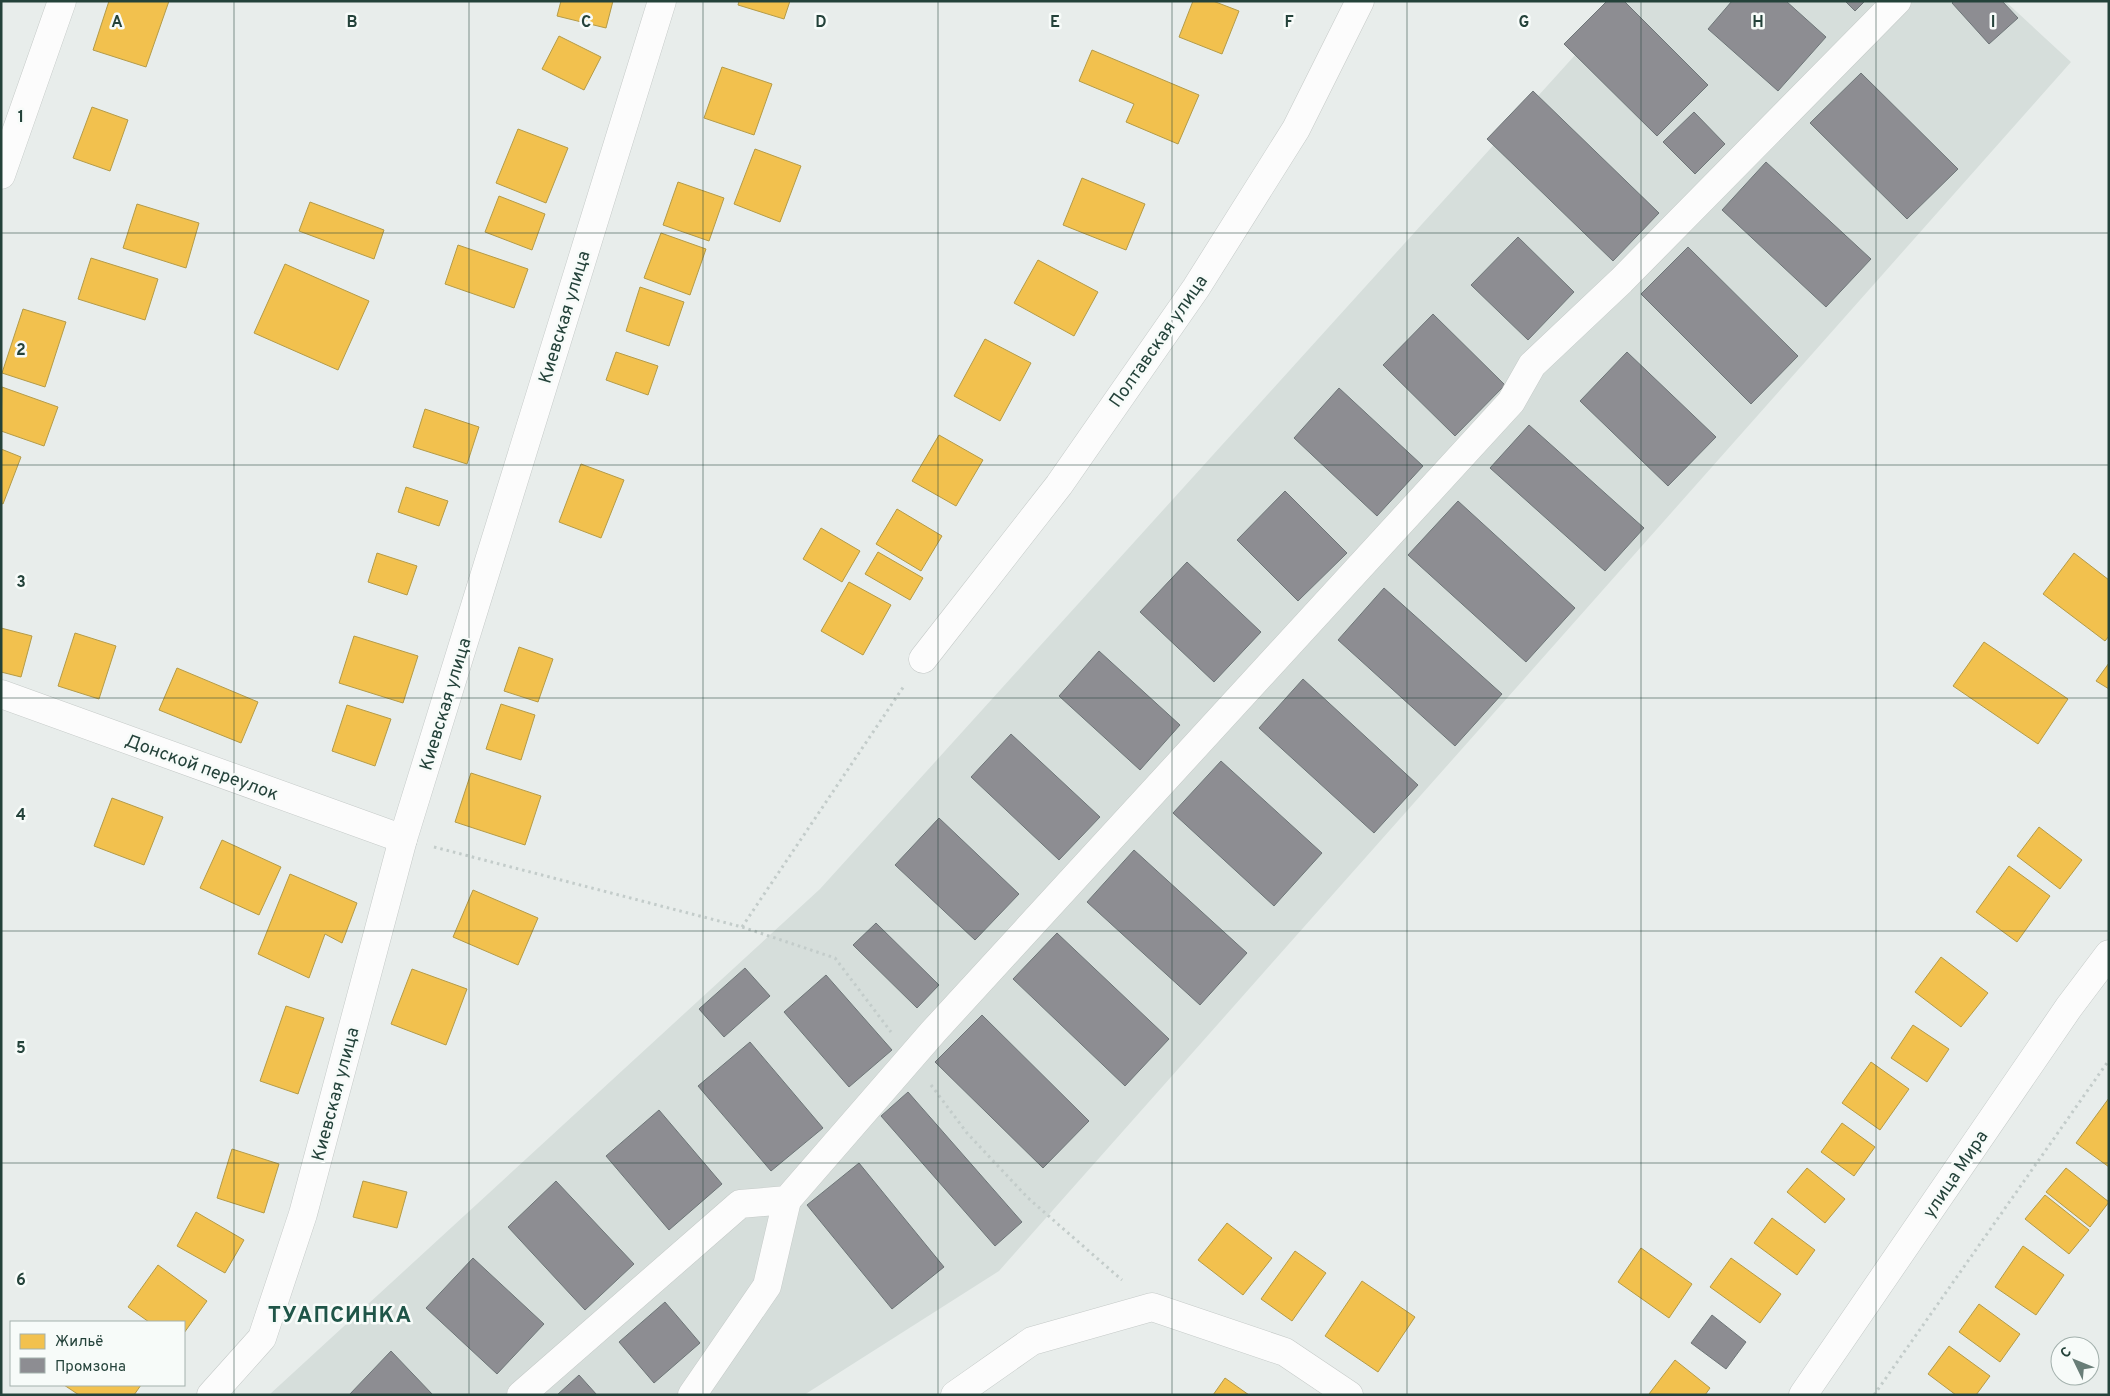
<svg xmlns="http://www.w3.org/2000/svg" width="2110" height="1396" viewBox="0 0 2110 1396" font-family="Overpass,sans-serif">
<rect width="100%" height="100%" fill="#e8edeb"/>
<path fill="#d6dedb" d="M1624 1H2005L2071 62 999 1271 804 1395H269L820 889Z"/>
<g fill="#f2c14e" stroke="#b49b48">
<path d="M109 1H169L146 67 93 50Z"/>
<path d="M561 1H613L606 28 557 16Z"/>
<path d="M739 1H790L784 19 738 5Z"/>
<path d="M1193 1H1213L1239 11 1222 54 1179 37Z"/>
<path d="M559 36 601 57 584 90 542 69Z"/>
<path d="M1092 50 1199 95 1178 144 1126 122 1134 104 1079 81Z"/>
<path d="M722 67 772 84 754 135 704 118Z"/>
<path d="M92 107 128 120 110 171 73 158Z"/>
<path d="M518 129 568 148 546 203 496 183Z"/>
<path d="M755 149 801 166 780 222 734 204Z"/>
<path d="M1082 178 1145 204 1126 250 1063 225Z"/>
<path d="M678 182 724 198 709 241 663 225Z"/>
<path d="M499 196 545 214 532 250 485 232Z"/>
<path d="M310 202 384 230 374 259 299 231Z"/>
<path d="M137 204 199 223 186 268 123 248Z"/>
<path d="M661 233 706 249 690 295 644 278Z"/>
<path d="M458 245 528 269 514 308 445 284Z"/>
<path d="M91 258 158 279 145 320 78 299Z"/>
<path d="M1038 260 1098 292 1074 336 1014 303Z"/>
<path d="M285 264 369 301 338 370 254 333Z"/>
<path d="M640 287 684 302 669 346 626 331Z"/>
<path d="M23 309 66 322 45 387 2 373Z"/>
<path d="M985 339 1031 363 1000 421 954 396Z"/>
<path d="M616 352 658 366 648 395 606 380Z"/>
<path d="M2 387 58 407 44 446 1 431Z"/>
<path d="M425 409 479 427 467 464 413 447Z"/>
<path d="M939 435 983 460 956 506 912 481Z"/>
<path d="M1 449 21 457 3 504 1 503Z"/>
<path d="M581 464 624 480 601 538 559 522Z"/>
<path d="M406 487 448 501 439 526 398 512Z"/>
<path d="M897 509 942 536 921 571 876 544Z"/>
<path d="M821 528 860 551 842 582 803 559Z"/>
<path d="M878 552 923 578 910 600 865 574Z"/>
<path d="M377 553 417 566 407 595 368 582Z"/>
<path d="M2074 553 2109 580V636L2105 641 2043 594Z"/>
<path d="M849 582 891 605 863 655 821 631Z"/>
<path d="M1 628 32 636 21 677 1 672Z"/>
<path d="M75 633 116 646 99 699 58 686Z"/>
<path d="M354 636 418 656 403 703 339 683Z"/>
<path d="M1984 642 2068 699 2038 744 1953 686Z"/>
<path d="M519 647 553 659 538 702 504 691Z"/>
<path d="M2109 663V689L2096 681Z"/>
<path d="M177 668 258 702 241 743 159 710Z"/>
<path d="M501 704 535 715 521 760 486 749Z"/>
<path d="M347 705 391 719 375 766 332 751Z"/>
<path d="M471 773 541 796 525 845 455 822Z"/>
<path d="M112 798 163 817 144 865 94 846Z"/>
<path d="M2039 827 2082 860 2060 889 2017 856Z"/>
<path d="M222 840 281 867 259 915 200 888Z"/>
<path d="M2009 866 2050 896 2017 942 1976 912Z"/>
<path d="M290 874 357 903 342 943 325 934 309 978 258 954Z"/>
<path d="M473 890 538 918 518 965 453 937Z"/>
<path d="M1941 957 1988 993 1961 1027 1915 992Z"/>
<path d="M412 969 467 989 446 1045 391 1024Z"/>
<path d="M286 1006 324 1018 298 1094 260 1081Z"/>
<path d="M1913 1025 1949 1049 1927 1082 1891 1058Z"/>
<path d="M1871 1062 1909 1089 1880 1130 1842 1103Z"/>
<path d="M2109 1098V1167L2076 1143Z"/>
<path d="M1842 1123 1875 1147 1854 1176 1821 1152Z"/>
<path d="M232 1149 279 1164 264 1213 217 1198Z"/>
<path d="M1807 1168 1845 1199 1825 1223 1787 1192Z"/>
<path d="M2066 1168 2109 1202 2090 1227 2046 1192Z"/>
<path d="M363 1181 407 1192 397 1228 353 1217Z"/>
<path d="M2045 1195 2089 1230 2069 1254 2025 1219Z"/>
<path d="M196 1212 244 1240 225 1273 177 1246Z"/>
<path d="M1772 1218 1815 1250 1797 1275 1754 1243Z"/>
<path d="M1227 1223 1272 1258 1243 1295 1198 1260Z"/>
<path d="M2023 1246 2064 1275 2036 1315 1995 1287Z"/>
<path d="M1641 1248 1692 1284 1669 1318 1618 1282Z"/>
<path d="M1295 1251 1326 1273 1292 1321 1261 1299Z"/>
<path d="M1731 1258 1781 1294 1760 1323 1710 1287Z"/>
<path d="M158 1265 207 1301 184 1333V1322H149L128 1307Z"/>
<path d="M1362 1281 1415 1317 1378 1372 1325 1336Z"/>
<path d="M1979 1304 2020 1334 2000 1362 1959 1332Z"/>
<path d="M1949 1346 1990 1376 1976 1395H1956L1928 1374Z"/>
<path d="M1675 1360 1710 1388 1705 1395 1649 1394Z"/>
<path d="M1225 1378 1249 1395H1213Z"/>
<path d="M64 1385H141L134 1395H79Z"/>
</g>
<g fill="#8d8d92" stroke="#6e7678">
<path d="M1607 1H1624L1708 85 1657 136 1564 44Z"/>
<path d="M1732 1H1786L1826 37 1778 91 1708 29Z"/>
<path d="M1845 1H1865L1855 11Z"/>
<path d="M1954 1H2002L2018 18 1989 44 1952 3Z"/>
<path d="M1861 73 1958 169 1907 219 1810 123Z"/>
<path d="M1533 91 1659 213 1613 261 1487 139Z"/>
<path d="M1694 112 1725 144 1695 174 1663 142Z"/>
<path d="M1766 162 1871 259 1826 307 1722 210Z"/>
<path d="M1518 237 1574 292 1528 340 1471 285Z"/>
<path d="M1688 247 1798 356 1751 404 1641 294Z"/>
<path d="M1433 314 1505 385 1455 436 1383 365Z"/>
<path d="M1627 352 1716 437 1668 486 1580 401Z"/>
<path d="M1339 388 1423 466 1377 516 1294 438Z"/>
<path d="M1529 425 1644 528 1605 571 1490 468Z"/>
<path d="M1285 491 1347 553 1298 601 1237 540Z"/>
<path d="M1458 501 1575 608 1526 662 1408 555Z"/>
<path d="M1187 562 1261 632 1214 682 1140 612Z"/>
<path d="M1384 588 1502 694 1455 746 1338 640Z"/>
<path d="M1099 651 1180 725 1140 770 1059 696Z"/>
<path d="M1303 679 1418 785 1374 833 1259 728Z"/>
<path d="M1011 734 1100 817 1059 860 971 777Z"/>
<path d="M1221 761 1322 853 1274 906 1173 813Z"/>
<path d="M939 818 1019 894 975 940 895 865Z"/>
<path d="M1134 850 1247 953 1200 1005 1087 902Z"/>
<path d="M876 923 939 985 917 1008 853 945Z"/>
<path d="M1057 933 1169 1039 1125 1086 1013 979Z"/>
<path d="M745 968 770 996 724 1037 699 1009Z"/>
<path d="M826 975 892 1050 849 1087 784 1012Z"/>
<path d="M982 1015 1089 1121 1043 1168 935 1062Z"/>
<path d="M750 1042 823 1128 771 1171 698 1086Z"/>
<path d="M908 1092 1022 1222 995 1246 881 1116Z"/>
<path d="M659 1110 722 1184 669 1230 606 1156Z"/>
<path d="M859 1163 944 1267 892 1309 807 1205Z"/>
<path d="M556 1181 634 1264 585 1310 508 1227Z"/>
<path d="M473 1258 544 1324 497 1374 426 1308Z"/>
<path d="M665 1302 700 1343 654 1383 619 1342Z"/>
<path d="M1712 1315 1746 1342 1726 1369 1691 1343Z"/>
<path d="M391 1351 433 1395H349Z"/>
<path d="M579 1375 597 1395H557Z"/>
</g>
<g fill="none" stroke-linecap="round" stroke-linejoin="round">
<g stroke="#c5cac8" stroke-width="29">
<g id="minor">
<path d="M1 175 62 1"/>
<path d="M923 659 1059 485 1196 288 1296 129 1360 1"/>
<path d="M1 694 403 839"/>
<path d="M211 1395 262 1338 303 1214 403 839 662 1"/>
<path d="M521 1395 740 1204 787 1200 933 1032 1511 402 1532 365 1621 281 1897 1"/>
<path d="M692 1395 767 1286 787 1200"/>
<path d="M955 1395 1032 1341 1152 1307 1285 1352 1349 1395"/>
<path d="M1803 1395 2069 1007 2109 954"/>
</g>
</g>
<g stroke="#c3ccca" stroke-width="3" stroke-dasharray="2.5 4" stroke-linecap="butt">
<path d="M434 847 742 927 835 958 891 1032"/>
<path d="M742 927 904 686"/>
<path d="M931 1085 967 1133 1028 1198 1122 1280"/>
<path d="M1874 1395 2109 1060"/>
</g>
<use href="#minor" stroke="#fcfcfc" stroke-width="28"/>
</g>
<path fill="none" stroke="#24423a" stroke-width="1" stroke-opacity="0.55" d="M234 1V1395M469 1V1395M703 1V1395M938 1V1395M1172 1V1395M1407 1V1395M1641 1V1395M1876 1V1395M1 233H2109M1 465H2109M1 698H2109M1 931H2109M1 1163H2109"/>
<g text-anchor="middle" stroke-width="5" stroke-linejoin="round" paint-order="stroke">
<g font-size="18" fill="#24423a" stroke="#f7fbf9">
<text transform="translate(564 317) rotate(-73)" y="6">Киевская улица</text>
<text transform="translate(1158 341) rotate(-55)" y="6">Полтавская улица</text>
<text transform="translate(445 704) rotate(-73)" y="6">Киевская улица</text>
<text transform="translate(202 767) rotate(20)" y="6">Донской переулок</text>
<text transform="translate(335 1094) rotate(-75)" y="6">Киевская улица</text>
<text transform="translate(1955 1174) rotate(-56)" y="6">улица Мира</text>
</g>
<g font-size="22" font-weight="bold" letter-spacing="1" fill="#1f5548" stroke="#f7fbf9">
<text x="340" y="1322">ТУАПСИНКА</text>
</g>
</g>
<g font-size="16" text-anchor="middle" font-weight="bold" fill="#24423a" stroke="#f7fbf9" stroke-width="5" stroke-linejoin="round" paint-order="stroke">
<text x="117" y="27">A</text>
<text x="352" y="27">B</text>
<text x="586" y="27">C</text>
<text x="821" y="27">D</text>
<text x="1055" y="27">E</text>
<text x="1289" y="27">F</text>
<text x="1524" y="27">G</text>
<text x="1758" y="27">H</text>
<text x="1993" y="27">I</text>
<text x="21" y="122">1</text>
<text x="21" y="355">2</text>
<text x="21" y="587">3</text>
<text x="21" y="820">4</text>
<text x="21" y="1053">5</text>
<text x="21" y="1285">6</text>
</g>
<rect width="2110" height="1396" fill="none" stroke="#24423a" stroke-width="5"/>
<rect x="10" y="1321" width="175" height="65" fill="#f7fbf9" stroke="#a3b1ad"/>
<rect x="20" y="1334" width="25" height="15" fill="#f2c14e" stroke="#a3b1ad"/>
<text x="55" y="1346" font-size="15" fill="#24423a">Жильё</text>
<rect x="20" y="1358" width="25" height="15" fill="#8d8d92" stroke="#a3b1ad"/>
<text x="55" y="1371" font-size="15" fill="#24423a">Промзона</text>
<g transform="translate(2075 1361) rotate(313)"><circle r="24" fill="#f7fbf9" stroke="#a3b1ad"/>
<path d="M0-4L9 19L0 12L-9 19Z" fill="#697e78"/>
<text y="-8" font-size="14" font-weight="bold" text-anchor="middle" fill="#24423a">С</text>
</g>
</svg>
